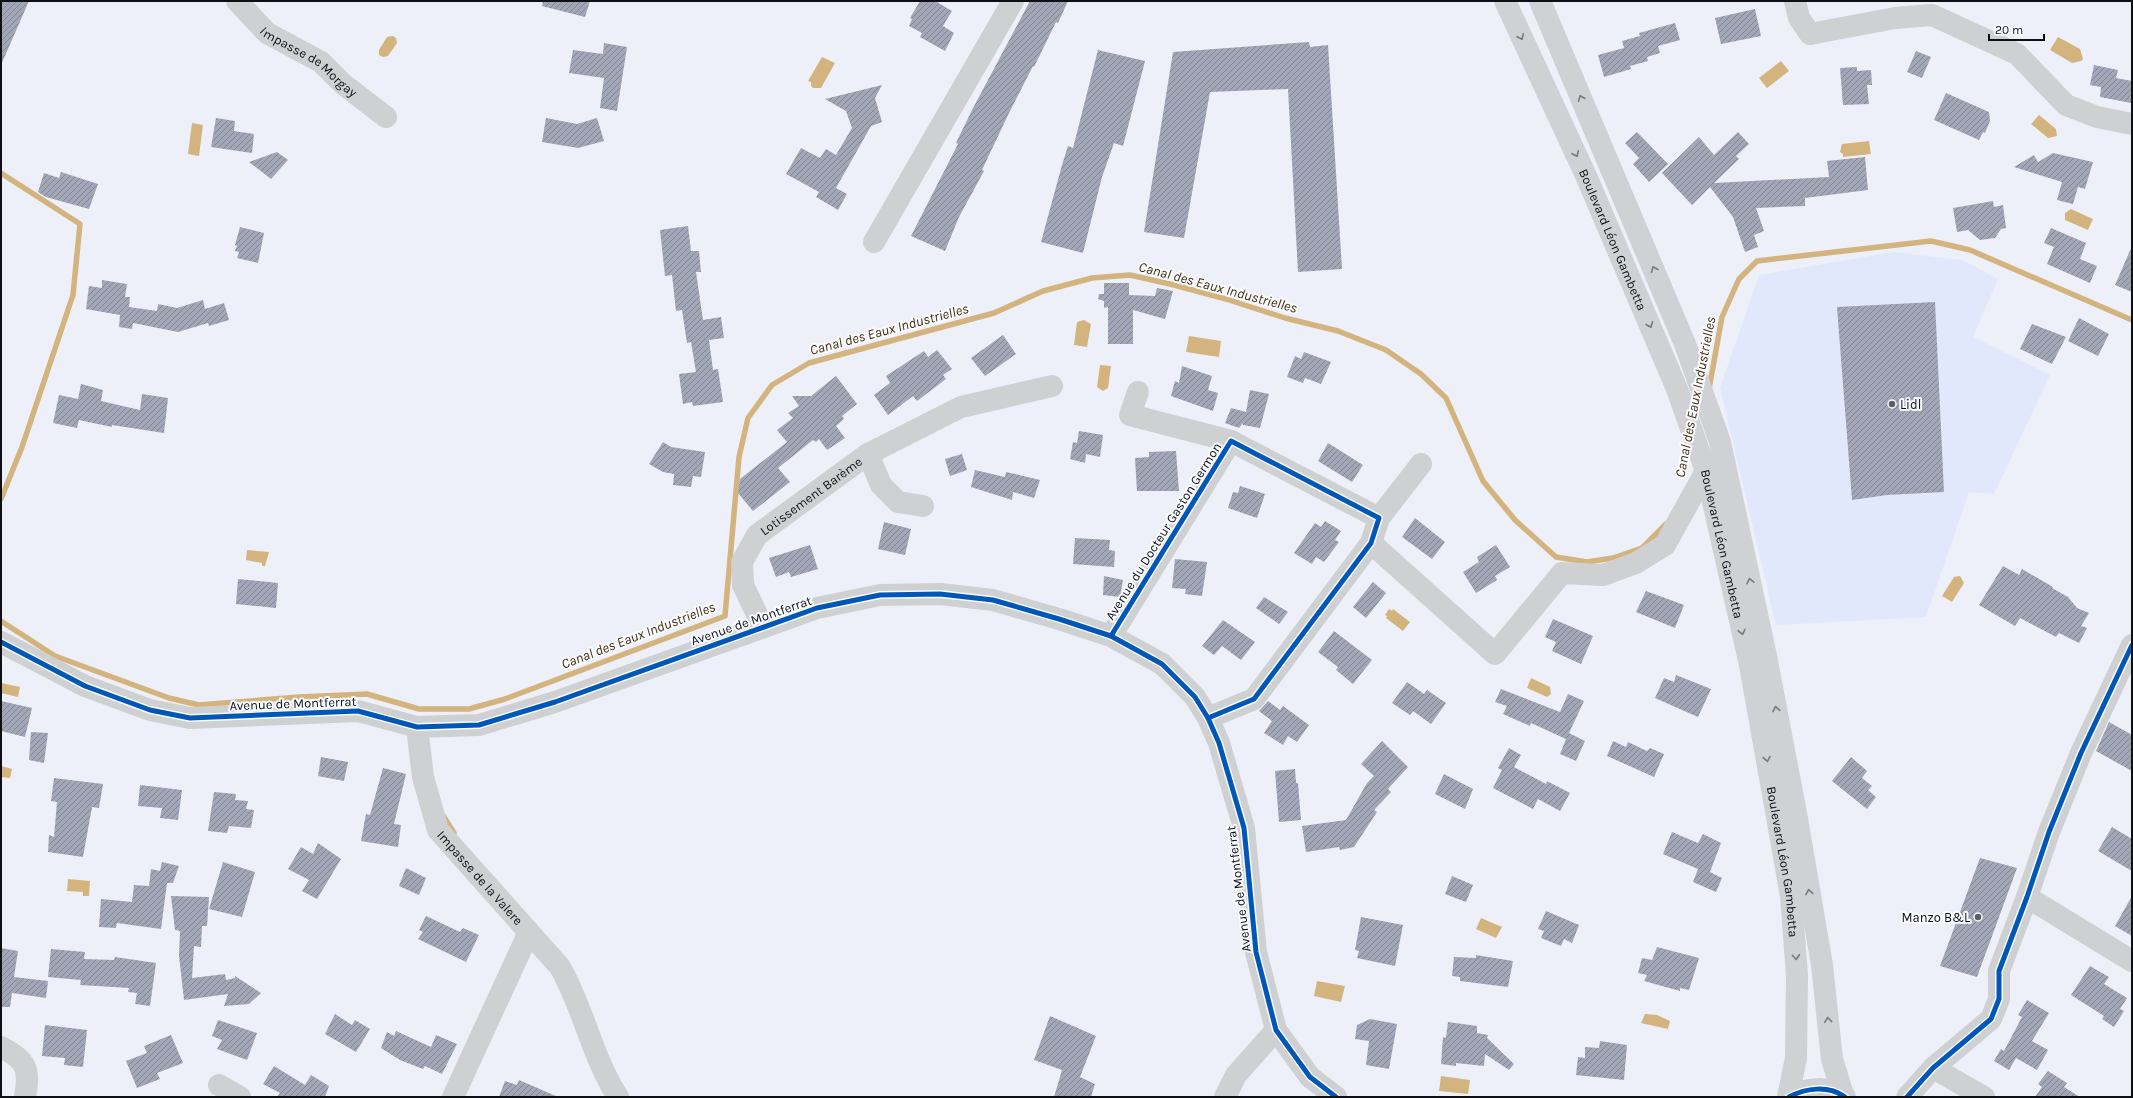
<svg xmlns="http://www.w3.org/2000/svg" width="2133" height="1098" viewBox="0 0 2133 1098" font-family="Karla,sans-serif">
<defs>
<pattern id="building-hatch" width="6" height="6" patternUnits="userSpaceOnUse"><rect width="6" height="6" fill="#a2a7b8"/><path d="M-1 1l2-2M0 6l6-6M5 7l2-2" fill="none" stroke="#828694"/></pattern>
</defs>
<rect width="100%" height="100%" fill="#edf0f9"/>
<path fill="#e1e8fb" d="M1893 252 1962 260 1998 279 1973 337 2050 375 1994 494 1969 492 1926 617 1776 625 1720 388 1759 275Z"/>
<g fill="#d4b47e">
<path d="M393 36 396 38 397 43 388 56 383 57 379 55V50L387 37Z"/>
<path d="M2058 37 2080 49 2083 59 2081 61 2072 63 2050 50Z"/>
<path d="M822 57 835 63 821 88H813L811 86V82L808 81Z"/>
<path d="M1781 61 1789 71 1767 88 1759 78Z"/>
<path d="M2039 115 2056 129 2057 136 2048 138 2031 124Z"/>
<path d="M192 123 203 125 199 156 188 154Z"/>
<path d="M1869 141 1871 154 1843 157V154L1840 152 1842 144Z"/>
<path d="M2071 209 2093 219 2088 230 2065 220V213Z"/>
<path d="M1084 320 1091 324 1087 347 1074 345 1077 322Z"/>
<path d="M1189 336 1221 341 1219 357 1186 352Z"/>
<path d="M1100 365 1111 366 1108 388 1103 391 1097 387Z"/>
<path d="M247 550 269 552 265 566H262V563L246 560Z"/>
<path d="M1960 576 1964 583 1952 602 1942 596 1954 577Z"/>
<path d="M1389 609 1392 611 1393 609 1410 622 1403 631 1386 618 1387 616 1385 615Z"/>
<path d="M1531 678 1550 687 1551 694 1547 697 1527 688Z"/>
<path d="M1 683 20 687 18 697 1 693Z"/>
<path d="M1 766 12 769 10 778 1 777Z"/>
<path d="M68 879 90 881 89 896H83V892L67 891Z"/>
<path d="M1481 918 1502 927 1496 938 1476 929Z"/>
<path d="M1317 981 1345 986 1341 1002 1314 996Z"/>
<path d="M1645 1014 1657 1015 1670 1021 1668 1029 1641 1023Z"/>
<path d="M1441 1076 1470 1080 1468 1094 1439 1091Z"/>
</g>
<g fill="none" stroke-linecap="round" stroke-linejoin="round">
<g stroke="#d4b47e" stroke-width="5.5">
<path d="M1 173 80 224 73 295 22 447 1 499"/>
<path d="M1709 389 1722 317 1739 279 1757 261 1931 241 1970 250 2132 320"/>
<path d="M1 621 55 656 169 698 199 705 299 697 367 694 419 709H469L505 699 725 616 739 457 748 418 772 385 809 363 994 313 1043 291 1092 278 1130 275 1174 285 1226 299 1285 318 1338 331 1386 350 1421 374 1446 398 1483 481 1515 520 1556 557 1587 562 1613 558 1642 548 1666 524"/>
<path d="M444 817 454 833"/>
</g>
</g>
<g fill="url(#building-hatch)">
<path d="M2 1H29L1 65V11Z"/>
<path d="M543 1H590L585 17 542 6Z"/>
<path d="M920 1H935L952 11 943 26 954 33 945 51 920 37 922 33 909 26 912 19 910 18Z"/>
<path d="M1030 1H1068L1058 23 1056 22 1034 67 1033 66 1009 113 982 170 984 171 959 217 945 251 911 236 958 144 956 143 972 110Z"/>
<path d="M1755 9 1761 36 1721 44 1715 18Z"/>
<path d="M1675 23 1680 40 1658 46 1660 53 1647 57 1648 61 1630 66 1631 69 1604 77 1598 55 1624 48 1622 41 1640 36 1639 33Z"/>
<path d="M1309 42 1310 47 1328 45 1342 269 1298 272 1288 89 1210 92 1184 238 1144 232 1173 52Z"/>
<path d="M604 43 627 47 617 111 600 108 604 78 569 73 573 50 603 54Z"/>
<path d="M1098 50 1145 61 1123 146 1114 143 1102 177 1083 253 1041 242 1062 165 1068 146 1073 148Z"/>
<path d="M1916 51 1931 57 1922 78 1907 72Z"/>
<path d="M2094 65 2118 70 2116 78 2132 81 2131 103 2100 97 2101 87 2090 85Z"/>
<path d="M1857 67V71L1871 70 1872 85H1867L1869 104 1843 105 1840 68Z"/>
<path d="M882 85 875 98 882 122 871 126 836 188 847 194 838 210 816 197 819 192 786 174 801 148 820 158 826 149 836 155 852 128 846 111 825 99Z"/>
<path d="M1946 93 1989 112 1990 121 1985 133 1983 132 1979 140 1934 120Z"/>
<path d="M216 118 235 121 234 131 254 134 252 153 211 147Z"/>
<path d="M546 118 577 124 597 118 604 141 578 148 542 142Z"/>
<path d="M1637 132 1668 164 1649 182 1633 164 1639 158 1625 143Z"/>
<path d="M1738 132 1749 144 1736 156 1739 159 1714 183 1829 177 1827 161 1865 157 1868 190 1805 198V206L1756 208 1764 231 1754 235 1758 247 1745 252 1733 217 1710 187 1692 205 1662 173 1699 137 1714 155Z"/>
<path d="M277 152 288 160 271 179 249 162Z"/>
<path d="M2053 153 2093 162 2085 189 2078 187 2073 204 2057 200 2062 182 2014 167 2034 155 2038 162Z"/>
<path d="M61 172 98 184 89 209 46 197 38 192 44 173 59 178Z"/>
<path d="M1993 201 1994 207 2003 205 2006 228 2001 229 1995 238 1980 240 1968 230 1957 232 1953 208Z"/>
<path d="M688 226 691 251H699L701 272H696L703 320 721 317 724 338 709 340 713 370 718 369 723 402 693 406 692 402 683 404 679 374 696 372 691 342 687 343 682 310 676 311 672 275 665 276 660 230Z"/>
<path d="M240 227 264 233 258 263 237 258 239 252 235 251 237 246 235 245Z"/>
<path d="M2051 228 2086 243 2080 259 2097 266 2090 283 2047 264 2054 247 2044 243Z"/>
<path d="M2132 246V292L2115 285Z"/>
<path d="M102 280 127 284 125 297H130L129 307 157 311 158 304 177 308 203 300 205 309 224 303 229 320 209 326 208 323 178 332 133 323 132 329 119 327 120 315 86 309 89 286 102 288Z"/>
<path d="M1104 283H1129V295L1155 296 1157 288 1173 291 1165 319 1133 310V344H1108V307L1104 308V301L1098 299 1099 294H1104Z"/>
<path d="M1935 302 1944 492 1887 495 1852 500 1837 307Z"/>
<path d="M2079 318 2109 334 2098 356 2068 341Z"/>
<path d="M2032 324 2066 337 2052 364 2020 349Z"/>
<path d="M1003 335 1016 354 985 376 971 358Z"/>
<path d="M937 350 952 369 943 375 946 379 917 401 913 396 888 415 874 395 890 383 886 376 924 351 928 357Z"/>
<path d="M1304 352 1331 362 1321 384 1305 378 1303 383 1287 377 1295 356 1301 359Z"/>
<path d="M1182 366 1212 376 1208 390 1218 393 1213 411 1171 396 1175 381 1179 383Z"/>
<path d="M836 376 857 404 842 416 844 419 836 426 845 438 827 450 819 439 816 442 813 440 778 468 790 482 753 511 738 493 740 479 787 442 777 430 793 418 788 413 799 406 792 396H811Z"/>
<path d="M81 384 103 390 101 401 140 410 142 394 168 398 164 433 112 425V427L79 420 77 428 53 423 59 395 78 399Z"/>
<path d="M1250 390 1269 394 1260 428 1243 425V423L1239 428 1225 423 1231 408 1246 412Z"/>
<path d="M1079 431 1103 435 1100 457 1086 454 1085 463 1070 459 1073 442 1077 443Z"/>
<path d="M663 442 671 447 705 452 701 477 693 476 691 487 673 485 674 474 663 472 649 464Z"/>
<path d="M1328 443 1363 465 1352 482 1318 461Z"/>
<path d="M1176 451 1179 491H1137L1135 458 1149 457V452Z"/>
<path d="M962 454 967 470 950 476 945 459Z"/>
<path d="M975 470 1005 477 1006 472 1040 480 1034 498 1013 492 1012 500 971 487Z"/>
<path d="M1240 486 1265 494 1257 518 1228 508 1233 492 1238 493Z"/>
<path d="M1415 518 1445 542 1432 559 1402 537Z"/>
<path d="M1325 521 1341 531 1335 540 1339 542 1324 562 1316 557 1312 564 1294 553 1315 523 1321 527Z"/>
<path d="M884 522 911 529 905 555 878 549Z"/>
<path d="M1075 538 1110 540 1109 550 1115 551 1114 567 1073 564Z"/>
<path d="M810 545 818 569 791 577 789 572 776 577 769 558Z"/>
<path d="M1496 545 1510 567 1495 576 1497 580 1476 593 1463 572 1479 562 1477 557Z"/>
<path d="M1175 559 1207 562 1202 596 1185 594 1186 589 1172 588Z"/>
<path d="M2003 566 2019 575 2022 569 2053 587 2052 588 2068 597 2077 608 2089 613 2081 626 2087 628 2079 643 2059 633 2056 637 2020 618 2015 626 1979 605Z"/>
<path d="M1104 576 1123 580 1120 597 1103 595Z"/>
<path d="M238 579 278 583 276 608 236 604Z"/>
<path d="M1373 582 1386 593 1366 618 1353 607Z"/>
<path d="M1646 591 1684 605 1675 628 1636 612Z"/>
<path d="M1264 597 1288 612 1279 624 1256 608Z"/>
<path d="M1553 619 1593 636 1581 664 1552 651 1556 642 1545 637Z"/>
<path d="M1223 620 1255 642 1241 660 1222 646 1214 655 1202 646Z"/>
<path d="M1334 631 1372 660 1353 684 1336 670 1338 667 1318 652Z"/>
<path d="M1676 675 1711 689 1698 717 1655 698 1664 678 1674 682Z"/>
<path d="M1407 682 1424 694 1427 690 1446 703 1431 724 1413 711 1410 715 1392 703Z"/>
<path d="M1501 689 1560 712 1568 694 1584 701 1569 733 1585 741 1576 761 1560 754 1566 739 1531 723 1530 726 1503 714 1507 706 1495 702Z"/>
<path d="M1 701 32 708 25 737 1 731Z"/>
<path d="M1268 701 1280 710 1283 706 1309 725 1297 742 1288 736 1283 745 1264 733 1272 721 1259 711Z"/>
<path d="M2109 722 2132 735V771L2096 751Z"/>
<path d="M31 732 48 733 44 763 29 760Z"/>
<path d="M1382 741 1408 767 1388 789 1391 792 1374 810 1377 812 1354 847 1340 850 1339 847 1306 852 1302 826 1346 820 1367 783 1374 776 1361 764Z"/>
<path d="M1613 741 1626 747 1628 742 1647 751 1650 748 1664 754 1654 777 1607 756Z"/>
<path d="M1509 748 1521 755 1514 767 1546 784 1547 781 1570 793 1560 811 1538 799 1533 809 1493 788 1502 770 1498 768Z"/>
<path d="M321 757 348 762 344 781 318 776Z"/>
<path d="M1851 757 1867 771 1862 778 1872 786 1868 790 1876 797 1867 809 1832 781Z"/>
<path d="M383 768 406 774 394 824 401 825 398 847 361 841 366 814 370 815Z"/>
<path d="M1295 769 1296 783H1298L1301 820 1279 822 1275 771Z"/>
<path d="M1444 774 1473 789 1465 809 1435 794Z"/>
<path d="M54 778 103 784 99 808 92 807 83 857 48 852 49 835 54 837 57 802 51 801Z"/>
<path d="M140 785 182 790 178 820 160 818 162 808 138 806Z"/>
<path d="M214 792 236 794 235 800 248 801 246 809 254 810 251 828 229 826 227 833 208 831Z"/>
<path d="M2112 827 2132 839V871L2098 851Z"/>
<path d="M1672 832 1698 843 1703 834 1721 843 1710 872 1722 878 1716 892 1693 882 1698 869 1663 854Z"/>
<path d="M318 843 341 859 317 899 302 891 309 880 288 869 301 847 313 854Z"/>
<path d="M1980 858 2017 868 1977 977 1940 966Z"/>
<path d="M162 862 179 866 173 883H167L161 929 117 923 116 928 99 927 101 899 132 902 134 885 149 886 151 869 160 871Z"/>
<path d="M223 862 255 872 242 917 209 909Z"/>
<path d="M406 868 426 878 419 895 399 886Z"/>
<path d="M1452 876 1473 885 1466 902 1445 894Z"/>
<path d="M171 896 209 897 207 926H202L201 947 194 946 192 978 225 974 226 980 235 978V976L261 993 249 1004 224 1006 228 994 184 1000 179 956 180 931 175 930Z"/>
<path d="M2132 896V936L2115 926Z"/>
<path d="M1546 911 1579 925 1572 943 1564 939 1561 946 1541 938 1544 931 1538 929Z"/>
<path d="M426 916 460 932 463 928 479 935 466 962 418 939 423 932 419 930Z"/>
<path d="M1361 917 1403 925 1395 966 1357 958 1359 951 1355 950Z"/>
<path d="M1657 947 1699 958 1689 990 1680 988V991L1644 981 1647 975 1638 973 1642 958 1652 960Z"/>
<path d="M1 948 18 951 14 977 48 981 46 998 12 993 10 1007H1Z"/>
<path d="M51 949 85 952 84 959 114 960 115 957 156 963 150 1006 135 1004 137 993 128 992 129 988 80 985 81 980 48 977Z"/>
<path d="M1476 955 1513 961 1508 987 1460 981V977L1452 976 1454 957 1476 958Z"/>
<path d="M2090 966 2109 977 2104 984 2127 998 2120 1009 2124 1011 2114 1027 2102 1019 2104 1016 2071 995Z"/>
<path d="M2027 1000 2049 1013 2032 1041 2048 1050 2037 1070 2016 1058 2009 1070 1994 1061 2001 1049 2004 1051 2022 1017 2018 1015Z"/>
<path d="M335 1014 352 1025 355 1020 370 1029 356 1052 325 1034Z"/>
<path d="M1050 1016 1096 1036 1080 1077 1095 1084 1091 1097H1054L1062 1070 1034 1060Z"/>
<path d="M1370 1019 1397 1024 1389 1069 1366 1065 1369 1041 1355 1039 1357 1025Z"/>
<path d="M218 1020 257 1033 247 1060 217 1049 222 1040 212 1036Z"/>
<path d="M1448 1022 1477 1026V1033L1488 1035 1487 1038 1514 1064 1509 1070 1485 1054 1484 1066 1456 1063V1066L1441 1064 1443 1037 1446 1038Z"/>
<path d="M45 1025 87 1030 83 1067 64 1065 65 1058 42 1056Z"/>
<path d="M396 1031 431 1047 436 1035 457 1044 442 1074 425 1066 423 1069 400 1060 381 1048 387 1032 394 1036Z"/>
<path d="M171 1035 183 1063 157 1073 160 1079 137 1088 126 1061 147 1053 144 1046Z"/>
<path d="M1600 1041 1627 1045 1624 1080 1576 1075 1578 1057 1585 1058V1047L1599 1048Z"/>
<path d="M274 1066 305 1085 311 1075 329 1086 325 1097H277L280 1093 263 1084Z"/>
<path d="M2048 1071 2067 1083 2064 1087 2080 1097H2035L2042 1087 2038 1084Z"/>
<path d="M519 1080 558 1097H499L505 1081 517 1085Z"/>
</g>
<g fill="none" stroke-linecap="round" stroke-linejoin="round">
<g stroke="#cfd0d1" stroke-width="22">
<path id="s1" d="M237 1 267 33 321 62 343 84 386 117"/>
<path d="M1795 1 1799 18 1810 34 1895 18 1932 15 2017 54 2066 105 2097 117 2132 124"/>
<path d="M874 242 1013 1"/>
<path d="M1138 392 1130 415 1231 441"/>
<path d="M868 454 881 485 898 502 923 506"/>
<path d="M1379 518 1421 464"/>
<path d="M1371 543 1495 654 1562 573 1603 575 1636 563 1665 545 1706 471"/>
<path id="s2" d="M763 627 743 585 742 562 757 535 868 454 961 407 1052 386"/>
<path d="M1111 636 1231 441 1379 518 1371 543 1254 699 1208 718"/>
<path d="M1 642 85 686 150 710 190 718 358 711 417 727 479 725 555 702 817 608 880 595 940 594 993 600 1059 619 1111 636 1162 664 1195 697 1208 718 1219 743 1244 828 1256 952 1276 1030 1310 1077 1336 1097"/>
<path id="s3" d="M417 727 423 777 438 830 560 967C584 1009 592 1057 618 1097"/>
<path d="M2027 897 2132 961"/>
<path d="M1 1047C27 1060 30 1069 25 1097"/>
<path d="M1933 1068 1984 1097"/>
<path d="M219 1085 240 1097"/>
<path d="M453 1097 529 932"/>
<path d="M1225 1097 1236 1075 1276 1030"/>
<path d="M1907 1097 1933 1068 1991 1019 1999 999V971L2027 897 2049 832 2081 753 2132 645"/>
</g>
<g stroke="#d0d1d5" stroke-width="22">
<path id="s4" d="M1505 1 1587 178 1677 389 1706 471 1750 665 1791 896 1797 976 1796 1058 1788 1097"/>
<path d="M1540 1 1685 344 1720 442 1766 656 1796 813 1822 965 1832 1059 1843 1095"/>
<path d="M1789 1097C1806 1088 1828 1085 1845 1097"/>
</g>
<g stroke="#f9fbff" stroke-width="8">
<g id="cycleway">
<path d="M1111 636 1231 441 1379 518 1371 543 1254 699 1208 718"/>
<path d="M1 642 85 686 150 710 190 718 358 711 417 727 479 725 555 702 817 608 880 595 940 594 993 600 1059 619 1111 636 1162 664 1195 697 1208 718 1219 743 1244 828 1256 952 1276 1030 1310 1077 1336 1097"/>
<path d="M1789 1097C1806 1088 1828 1085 1845 1097"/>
<path d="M1907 1097 1933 1068 1991 1019 1999 999V971L2027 897 2049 832 2081 753 2132 645"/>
</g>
</g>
<use href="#cycleway" stroke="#0057b8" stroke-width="5"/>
</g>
<defs><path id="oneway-chevron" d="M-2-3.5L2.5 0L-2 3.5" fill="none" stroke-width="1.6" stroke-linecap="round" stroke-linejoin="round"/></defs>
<g stroke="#787a7f">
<use href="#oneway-chevron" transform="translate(1521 37) rotate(65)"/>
<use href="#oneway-chevron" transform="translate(1581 98) rotate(-113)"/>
<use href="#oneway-chevron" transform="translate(1576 154) rotate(65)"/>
<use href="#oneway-chevron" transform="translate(1654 269) rotate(-113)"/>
<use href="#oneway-chevron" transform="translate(1650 325) rotate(67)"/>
<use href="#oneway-chevron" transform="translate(1750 581) rotate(-102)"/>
<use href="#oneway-chevron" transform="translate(1742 632) rotate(77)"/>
<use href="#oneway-chevron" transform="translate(1776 709) rotate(-101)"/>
<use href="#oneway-chevron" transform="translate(1767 759) rotate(80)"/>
<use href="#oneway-chevron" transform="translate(1809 892) rotate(-100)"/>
<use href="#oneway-chevron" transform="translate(1796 957) rotate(86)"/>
<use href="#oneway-chevron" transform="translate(1828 1020) rotate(-96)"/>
</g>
<g fill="#5b5e65" stroke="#f9fbff" stroke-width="1.5">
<circle cx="1892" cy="404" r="4"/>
<circle cx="1978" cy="917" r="4"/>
</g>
<g text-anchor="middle" stroke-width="4" stroke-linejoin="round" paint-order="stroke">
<g font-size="13" fill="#0d0f15" stroke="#f9fbff">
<text dy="5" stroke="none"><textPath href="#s1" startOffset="95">Impasse de Morgay</textPath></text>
<text dy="5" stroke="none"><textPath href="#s4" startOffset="262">Boulevard Léon Gambetta</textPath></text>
<text dy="5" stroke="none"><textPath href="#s2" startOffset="167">Lotissement Barème</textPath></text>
<text transform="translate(1163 531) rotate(-58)" y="5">Avenue du Docteur Gaston Germon</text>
<text dy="5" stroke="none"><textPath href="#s4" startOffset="586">Boulevard Léon Gambetta</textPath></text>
<text transform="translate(751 620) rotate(-19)" y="5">Avenue de Montferrat</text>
<text transform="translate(293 703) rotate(-2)" y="5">Avenue de Montferrat</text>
<text dy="5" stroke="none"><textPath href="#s4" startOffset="910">Boulevard Léon Gambetta</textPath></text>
<text dy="5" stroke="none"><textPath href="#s3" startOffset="169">Impasse de la Valere</textPath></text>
<text transform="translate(1238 889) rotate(-97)" y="5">Avenue de Montferrat</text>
</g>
<g font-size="13" fill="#0d0f15" stroke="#f9fbff" text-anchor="start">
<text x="1900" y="409">Lidl</text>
<text x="1970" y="922" text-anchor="end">Manzo B&amp;L</text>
</g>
<g font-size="14" font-style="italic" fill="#432f0b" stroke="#f9fbff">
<text transform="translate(1218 287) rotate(15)" y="5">Canal des Eaux Industrielles</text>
<text transform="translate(889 329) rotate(-15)" y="5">Canal des Eaux Industrielles</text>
<text transform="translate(1695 397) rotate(-79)" y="5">Canal des Eaux Industrielles</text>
<text transform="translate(638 635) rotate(-21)" y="5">Canal des Eaux Industrielles</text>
</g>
</g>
<rect width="2133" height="1098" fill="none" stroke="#0d0f15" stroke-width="4"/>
<path d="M1989 34v6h55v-6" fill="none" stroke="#0d0f15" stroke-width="2"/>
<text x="1995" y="34" font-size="12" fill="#0d0f15" stroke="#f9fbff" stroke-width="3" paint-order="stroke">20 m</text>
</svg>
